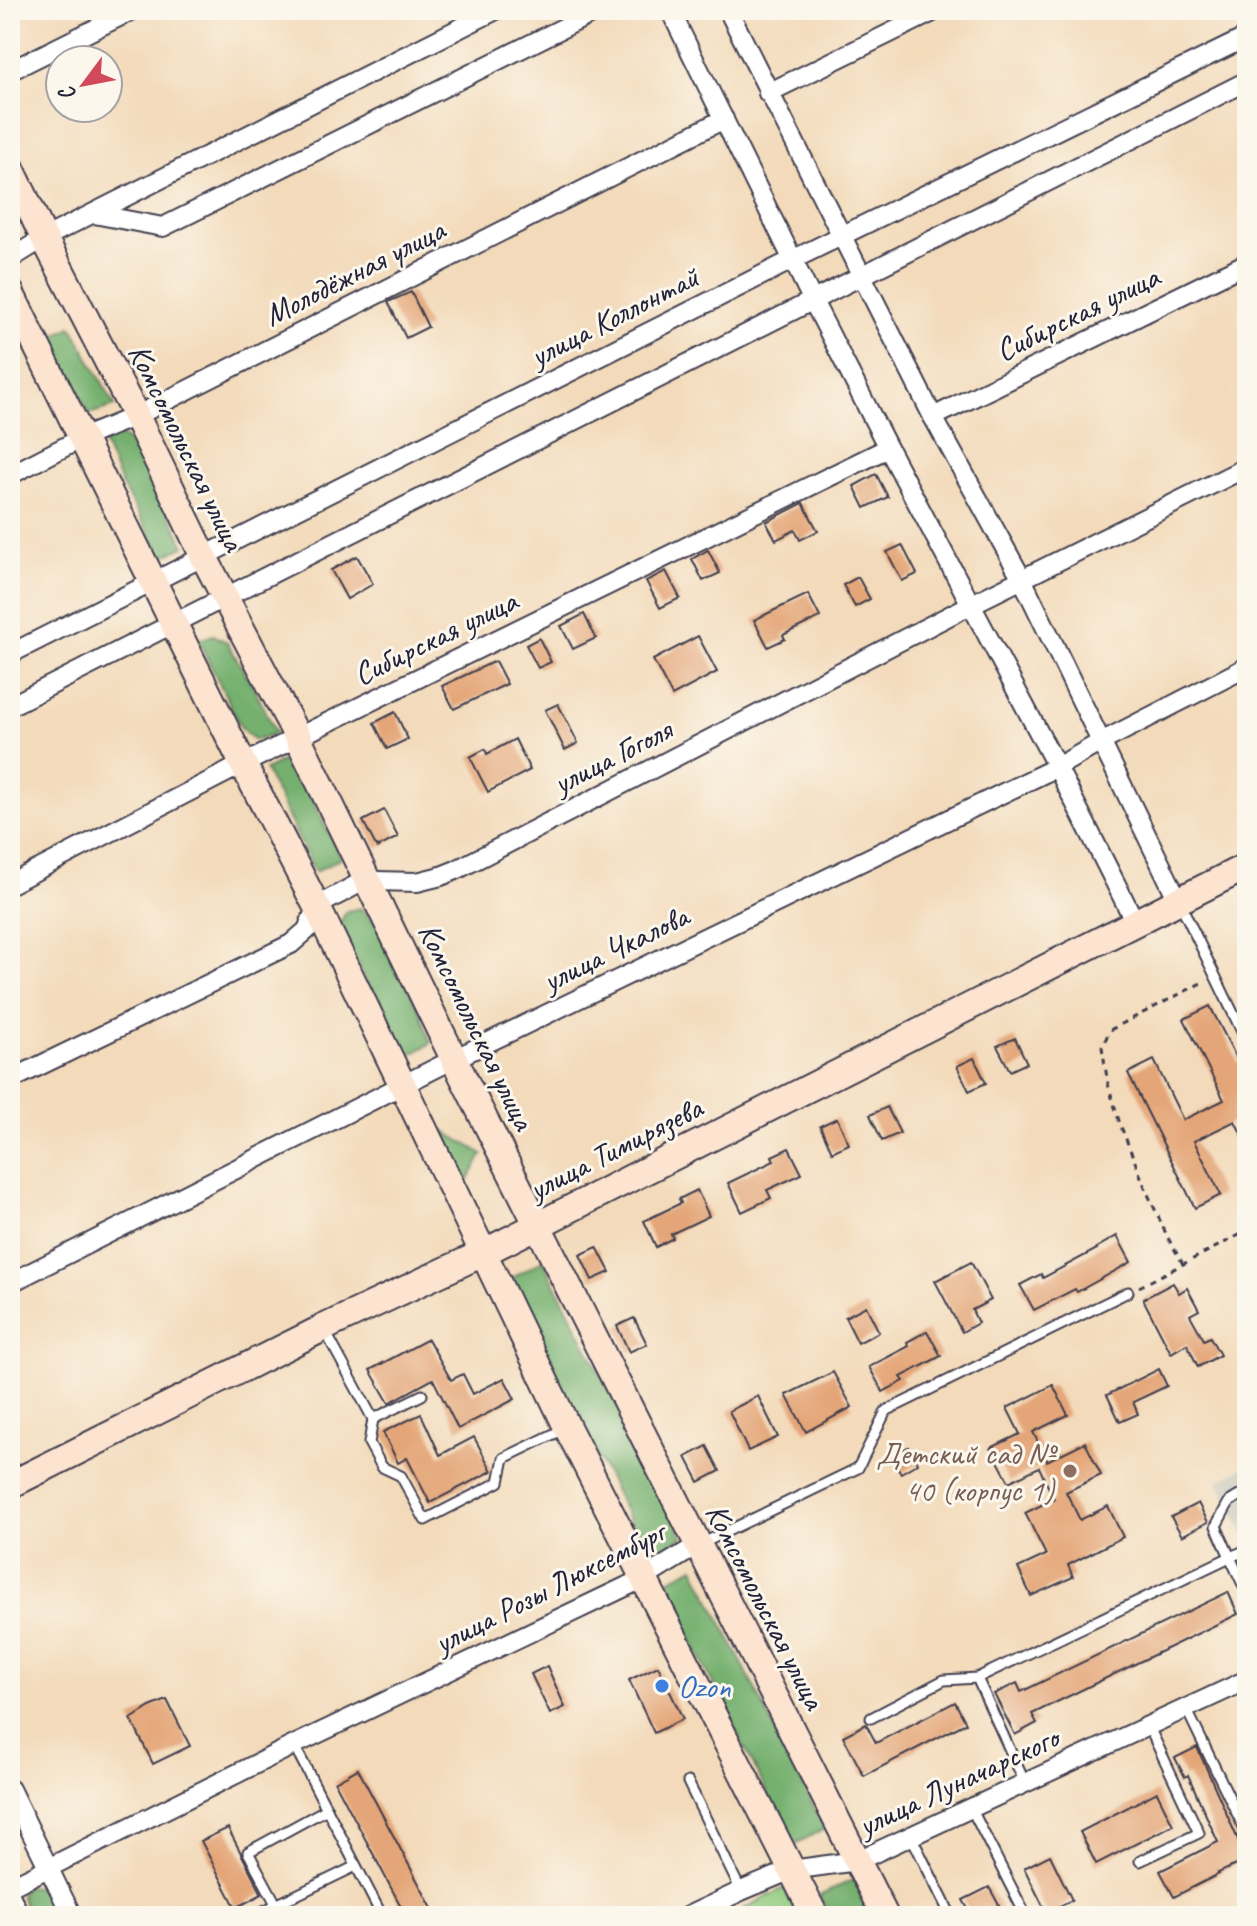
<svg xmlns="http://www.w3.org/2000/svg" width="1257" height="1926" viewBox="0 0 1257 1926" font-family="Caveat,sans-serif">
<rect width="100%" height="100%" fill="#fbf7ec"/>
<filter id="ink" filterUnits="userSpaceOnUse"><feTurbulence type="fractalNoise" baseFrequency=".0125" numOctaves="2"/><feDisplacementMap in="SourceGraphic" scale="16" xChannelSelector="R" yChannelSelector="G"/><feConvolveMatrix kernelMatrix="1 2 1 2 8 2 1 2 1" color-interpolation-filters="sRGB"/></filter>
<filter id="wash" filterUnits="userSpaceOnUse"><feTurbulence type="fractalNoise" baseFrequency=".006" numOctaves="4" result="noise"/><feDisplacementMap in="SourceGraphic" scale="32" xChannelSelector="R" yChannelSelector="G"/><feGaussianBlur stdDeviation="1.8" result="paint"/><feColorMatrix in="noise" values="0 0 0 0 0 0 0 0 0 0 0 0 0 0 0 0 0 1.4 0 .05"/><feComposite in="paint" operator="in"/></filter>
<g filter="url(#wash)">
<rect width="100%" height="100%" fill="#f3daba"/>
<path fill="#c6c5b8" d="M1247 1466V1536L1246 1537 1218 1481Z"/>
<path fill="#92cc80" stroke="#5a775e" stroke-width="2" d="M784 1888 797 1916H730Z"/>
<g fill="#75b06e" stroke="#4c6954" stroke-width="2">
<path d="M71 327H72L115 406 89 414 51 337Z"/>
<path d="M121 436 135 446 185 546 163 557 122 486 103 442Z"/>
<path d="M213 635 227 642 255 690 276 733 255 740 242 729 198 640Z"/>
<path d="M291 757 341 858 315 872 265 770Z"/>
<path d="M360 908 377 924 420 1011 431 1043 407 1057 398 1050 339 924 347 911Z"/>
<path d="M437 1127 483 1154 465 1185Z"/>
<path d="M543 1260 683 1537 647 1555 509 1280Z"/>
<path d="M694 1567 825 1829 793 1845 663 1583Z"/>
<path d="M854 1879 872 1916H830L819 1896Z"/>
<path d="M26 1886 44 1888 58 1916H29L20 1895Z"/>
</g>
<g id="blocks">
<g fill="#e4a678">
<path d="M411 292 428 327 406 338 388 302Z"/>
<path d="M876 474 888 497 865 508 854 486Z"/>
<path d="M803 503 818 531 800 540 795 530 776 540 766 522Z"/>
<path d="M902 545 917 574 902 581 887 552Z"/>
<path d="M708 550 720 573 703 581 692 559Z"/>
<path d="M357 556 373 584 347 599 331 570Z"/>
<path d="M666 571 680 598 660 608 646 581Z"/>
<path d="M858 577 870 599 855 607 843 585Z"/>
<path d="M808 594 820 617 783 635 785 639 768 647 754 620Z"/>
<path d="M584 614 596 638 573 649 561 626Z"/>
<path d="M698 636 717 672 672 696 653 660Z"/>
<path d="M539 638 551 662 538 668 526 645Z"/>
<path d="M495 661 507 684 454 709 442 686Z"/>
<path d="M558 704 578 743 565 750 545 710Z"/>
<path d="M395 712 408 739 387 749 374 723Z"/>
<path d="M515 739 530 770 488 792 470 757 485 749 487 754Z"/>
<path d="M384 810 398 837 377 848 363 821Z"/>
<path d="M1210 1006 1247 1079V1145L1235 1121 1194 1141 1221 1195 1195 1208 1128 1073 1154 1060 1183 1120 1224 1100 1184 1019Z"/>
<path d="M1015 1038 1027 1063 1010 1071 997 1046Z"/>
<path d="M974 1058 986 1083 969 1091 957 1066Z"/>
<path d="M887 1107 900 1133 882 1141 870 1115Z"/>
<path d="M837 1118 849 1144 832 1152 820 1126Z"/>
<path d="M789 1148 802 1174 767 1190 771 1198 742 1212 728 1183 774 1161 772 1156Z"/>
<path d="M697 1190 709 1216 671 1234 673 1238 656 1247 644 1221 681 1203 679 1199Z"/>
<path d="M1117 1236 1131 1262 1077 1292 1075 1289 1034 1310 1020 1285 1041 1274 1043 1278 1097 1249 1096 1248Z"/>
<path d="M597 1247 610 1272 592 1280 580 1255Z"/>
<path d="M971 1262 991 1300 972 1310 978 1323 962 1332 935 1281Z"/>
<path d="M1173 1283 1179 1293 1187 1288 1199 1310 1190 1315 1204 1340 1210 1337 1220 1355 1198 1367 1187 1344 1171 1353 1143 1299Z"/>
<path d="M866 1306 879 1332 858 1343 845 1317Z"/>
<path d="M634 1318 647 1344 629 1352 617 1326Z"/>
<path d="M927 1331 941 1356 901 1377 904 1381 883 1392 869 1367 909 1346 907 1342Z"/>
<path d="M428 1339 451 1380 463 1374 473 1394 504 1378 515 1399 458 1429 433 1379 389 1403 370 1370Z"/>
<path d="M1159 1369 1167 1386 1133 1402 1138 1414 1120 1422 1107 1395Z"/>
<path d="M833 1372 852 1407 806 1432 786 1395Z"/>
<path d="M1053 1385 1068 1415 1033 1432 1047 1461 1085 1442 1101 1475 1066 1492 1080 1520 1108 1506 1123 1537 1068 1565 1073 1577 1031 1596 1018 1568 1046 1555 1025 1513 1054 1499 1039 1467 1009 1482 991 1448 1020 1434 1007 1408Z"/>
<path d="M758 1396 778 1437 748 1451 729 1411Z"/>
<path d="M421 1414 440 1455 474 1437 492 1471 430 1503 407 1458 398 1463 383 1432Z"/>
<path d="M707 1446 720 1471 699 1482 686 1457Z"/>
<path d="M908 1447 918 1463 901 1473 891 1457Z"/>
<path d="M1198 1503 1208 1522 1182 1536 1171 1517Z"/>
<path d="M1228 1592 1238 1614 1032 1714 1037 1723 1015 1735 994 1694 1017 1683 1021 1692Z"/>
<path d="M547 1666 565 1707 550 1714 531 1674Z"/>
<path d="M658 1666 683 1719 654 1733 629 1680Z"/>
<path d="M167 1700 190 1746 153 1764 131 1719 150 1707Z"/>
<path d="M955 1702 966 1723 864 1776 843 1736 866 1724 876 1743Z"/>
<path d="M1197 1747 1247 1860 1218 1873 1219 1874 1174 1897 1160 1871 1218 1842 1188 1775 1185 1777 1175 1758Z"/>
<path d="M358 1769 436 1916H406L335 1782Z"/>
<path d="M1157 1792 1173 1825 1096 1864 1080 1832Z"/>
<path d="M228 1828 262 1894 236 1908 201 1841Z"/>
<path d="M1050 1855 1072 1900 1060 1906 1065 1916H1048L1024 1868Z"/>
<path d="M989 1887 1005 1916H972L963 1900Z"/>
</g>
</g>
</g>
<g filter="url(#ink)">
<use href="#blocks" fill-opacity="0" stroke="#413e4e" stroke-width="2"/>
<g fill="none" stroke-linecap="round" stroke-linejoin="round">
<g stroke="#413e4e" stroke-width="13">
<g id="lane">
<path d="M1180 903 1247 1042"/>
<path d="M325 1331 373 1419 369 1443 382 1467 401 1476 425 1520 499 1482 504 1458 566 1428"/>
<path d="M373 1419 422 1395"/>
<path d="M1247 1491 1229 1502 1216 1526 1230 1557 1247 1550"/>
<path d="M701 1544 858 1468 886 1411 1128 1292"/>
<path d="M1186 1708 1247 1834"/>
<path d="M871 1718 944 1680 977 1678"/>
<path d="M294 1745 382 1916"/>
<path d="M688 1782 741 1891"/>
<path d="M1025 1783 977 1678 1230 1557 1247 1593"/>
<path d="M971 1808 1026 1916"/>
<path d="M911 1836 951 1916"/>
<path d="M1140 1861 1199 1833 1148 1725"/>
<path d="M723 1899 731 1916"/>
<path d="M276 1904 248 1852 327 1809"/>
<path d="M253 1916 356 1866"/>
</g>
</g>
<g stroke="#413e4e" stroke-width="22">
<g id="street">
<path d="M670 10 813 301 888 448 1057 767 1135 922"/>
<path d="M728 10 933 417 1022 579 1178 900"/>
<path d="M10 71 133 10"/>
<path d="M768 93 937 10"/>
<path d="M94 214 163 227 599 10"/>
<path d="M10 259 44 238 496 10"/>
<path d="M933 417 1247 263"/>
<path d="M10 475 82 438 136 416 724 119"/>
<path d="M10 654 792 260 1247 37"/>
<path d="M10 706 1247 81"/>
<path d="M10 884 243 764 888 448"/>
<path d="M10 1080 291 944 307 930 314 913 319 905 356 885 376 881 417 882 441 876 456 870 972 604 1247 467"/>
<path d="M10 1283 454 1059 1057 767 1101 742 1247 667"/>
<path d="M10 1789 72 1916"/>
<path d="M10 1887 294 1745 644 1578 698 1545"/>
<path d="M10 1895 20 1916"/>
<path d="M688 1916 741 1891 791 1870 857 1861 1247 1680"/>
</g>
</g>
<g stroke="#413e4e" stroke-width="30">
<g id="secondary">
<path d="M10 166 44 238 136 416 204 557 298 738 454 1059 885 1916"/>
<path d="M10 292 243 764 317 907 567 1427 815 1916"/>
<path d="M10 1485 323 1328 483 1253 1247 866"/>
</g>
</g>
<g stroke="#413e4e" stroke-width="3" stroke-dasharray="6 6" stroke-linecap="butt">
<path d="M1183 1264 1168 1238 1147 1192 1120 1124 1108 1084 1102 1047 1110 1030 1205 981"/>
<path d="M1139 1287 1247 1231"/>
</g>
<use href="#lane" stroke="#fff" stroke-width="9"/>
<use href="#street" stroke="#fff" stroke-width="18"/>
<use href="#secondary" stroke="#fde4d1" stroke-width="26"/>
</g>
</g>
<circle fill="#8d6e63" stroke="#fbf7ec" stroke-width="3" cx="1070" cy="1471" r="8"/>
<circle fill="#3f7fe0" stroke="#fbf7ec" stroke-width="3" cx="662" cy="1686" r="8"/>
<g text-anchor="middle" stroke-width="6" stroke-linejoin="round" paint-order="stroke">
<g font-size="32" fill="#22223b" stroke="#fbf7ec">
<text transform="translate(354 272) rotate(-27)" y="11">Молодёжная улица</text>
<text transform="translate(1077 313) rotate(-26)" y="11">Сибирская улица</text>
<text transform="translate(614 316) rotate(-27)" y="11">улица Коллонтай</text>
<text transform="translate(187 447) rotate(64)" y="11">Комсомольская улица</text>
<text transform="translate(435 637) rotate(-26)" y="11">Сибирская улица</text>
<text transform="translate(612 756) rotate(-27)" y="11">улица Гоголя</text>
<text transform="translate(615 948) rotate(-26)" y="11">улица Чкалова</text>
<text transform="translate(477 1026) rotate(64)" y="11">Комсомольская улица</text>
<text transform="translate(615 1148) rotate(-27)" y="11">улица Тимирязева</text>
<text transform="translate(549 1587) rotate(-27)" y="11">улица Розы Люксембург</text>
<text transform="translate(766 1606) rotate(63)" y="11">Комсомольская улица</text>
<text transform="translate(958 1781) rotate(-25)" y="11">улица Луначарского</text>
</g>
<g font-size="32" fill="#785e54" stroke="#fbf7ec" text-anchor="end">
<text x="1054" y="1464">Детский сад №<tspan x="1054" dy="37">40 (корпус 1)</tspan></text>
</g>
<g font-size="32" fill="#366cbe" stroke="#fbf7ec" text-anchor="start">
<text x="678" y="1697">Ozon</text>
</g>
</g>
<rect width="1257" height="1926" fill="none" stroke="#fbf7ec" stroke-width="40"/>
<g transform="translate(84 84) rotate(238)"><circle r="38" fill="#fbf7ec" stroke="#a4a2a5" stroke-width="2"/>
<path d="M0-6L14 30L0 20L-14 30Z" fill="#d1495b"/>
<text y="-12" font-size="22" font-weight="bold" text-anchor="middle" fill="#22223b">С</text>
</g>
</svg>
